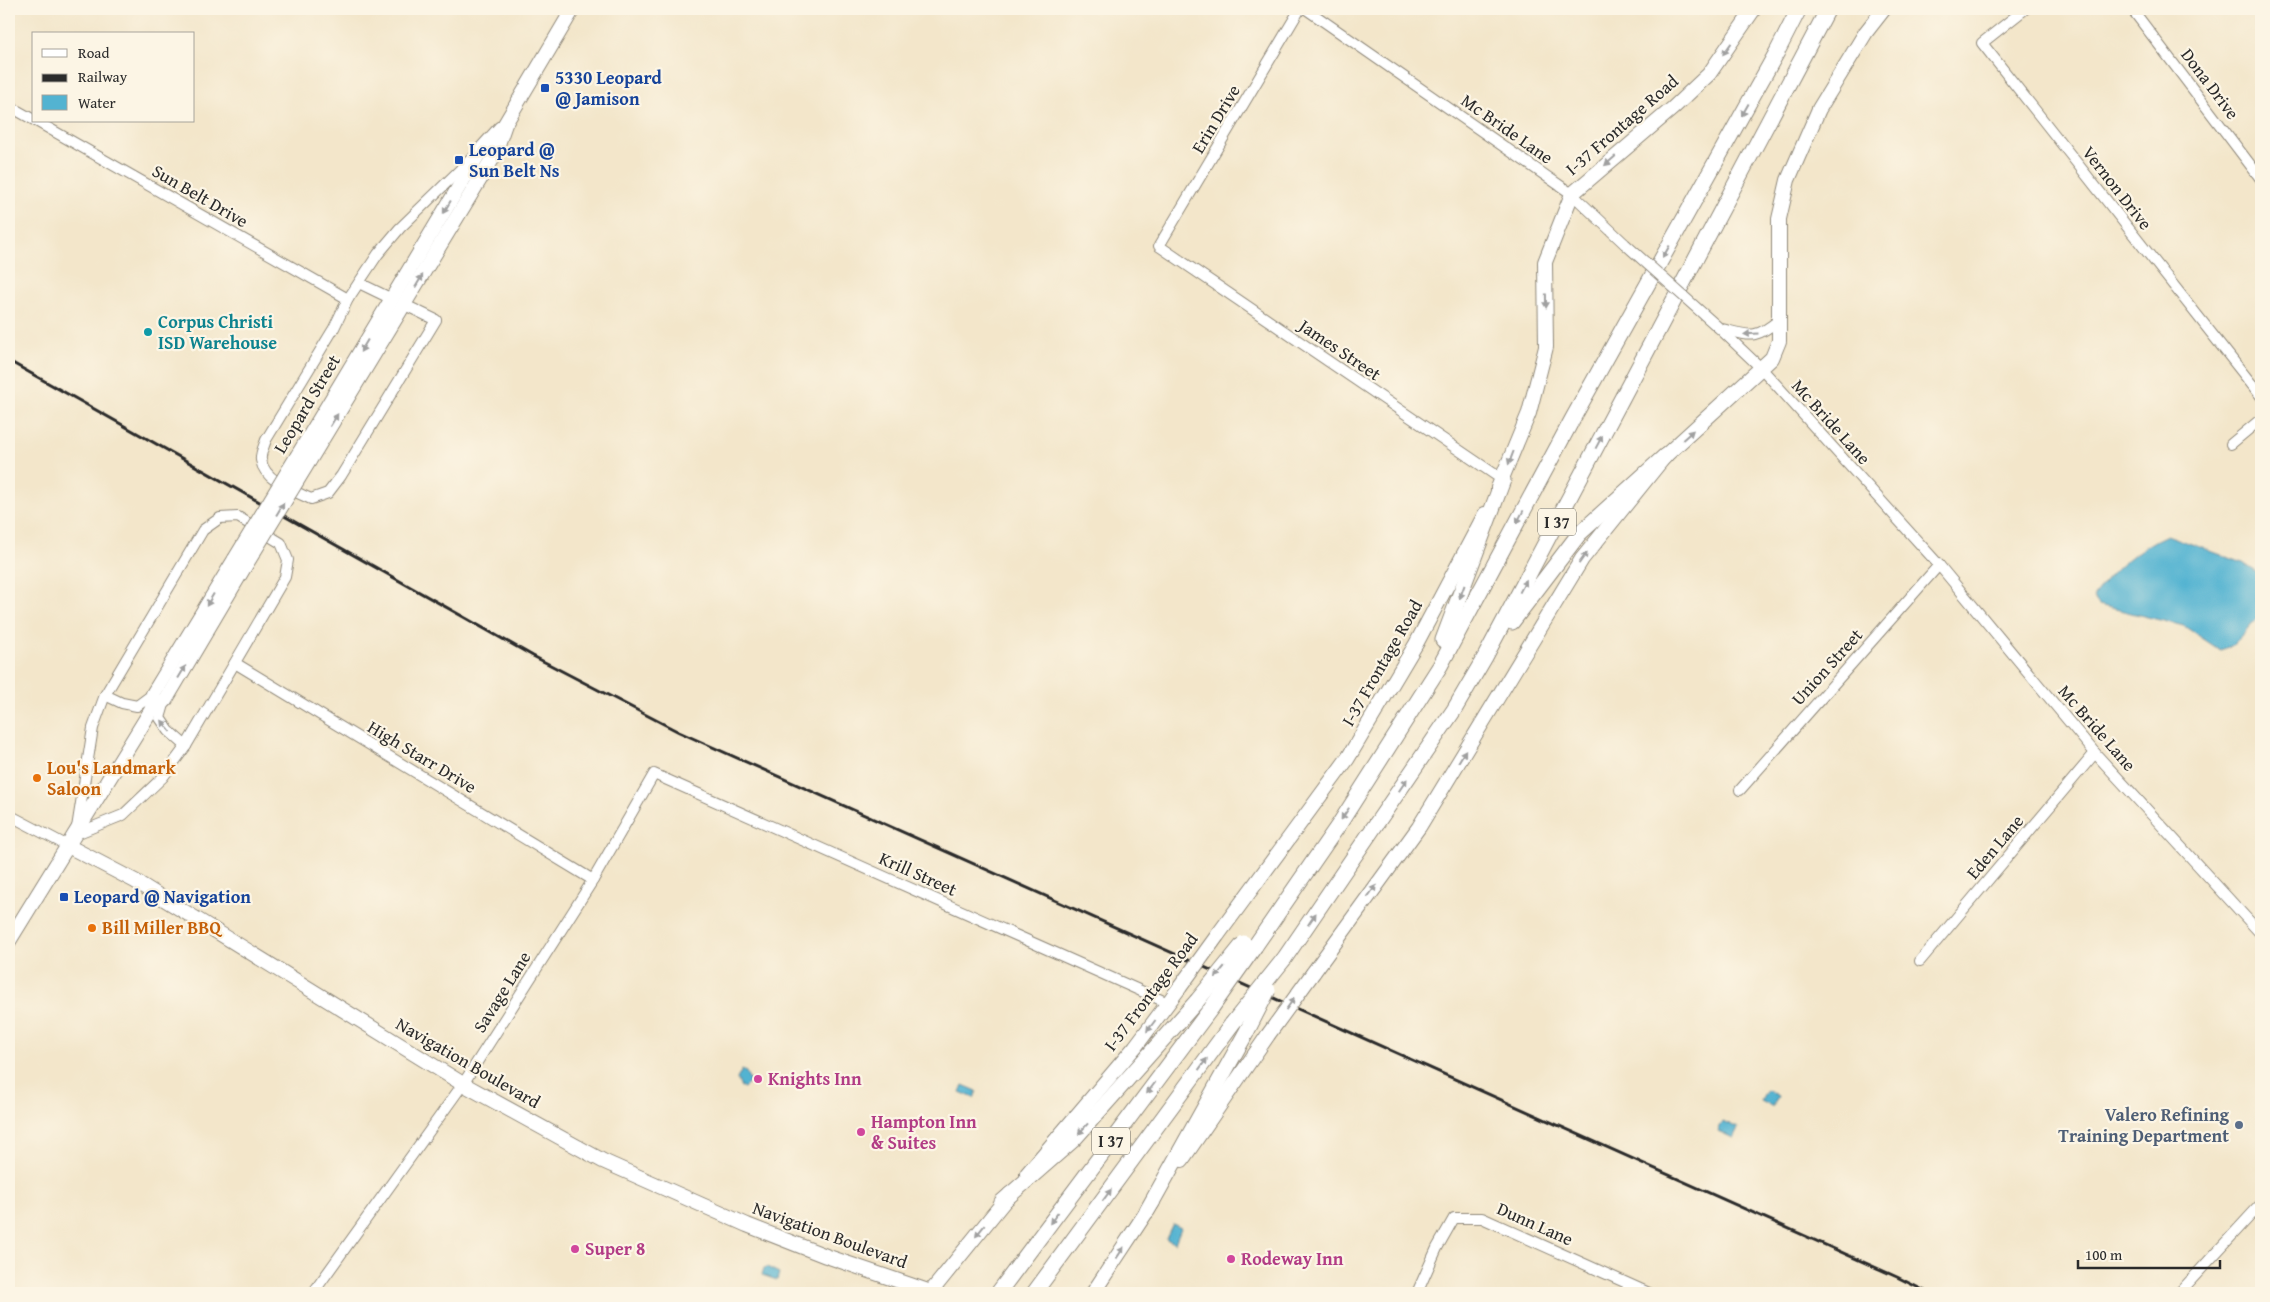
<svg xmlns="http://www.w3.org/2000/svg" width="2270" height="1302" viewBox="0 0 2270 1302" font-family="'Gentium Book Plus',serif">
<rect width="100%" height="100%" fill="#fcf5e5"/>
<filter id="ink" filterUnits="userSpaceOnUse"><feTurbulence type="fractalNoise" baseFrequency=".02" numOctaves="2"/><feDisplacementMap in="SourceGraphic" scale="10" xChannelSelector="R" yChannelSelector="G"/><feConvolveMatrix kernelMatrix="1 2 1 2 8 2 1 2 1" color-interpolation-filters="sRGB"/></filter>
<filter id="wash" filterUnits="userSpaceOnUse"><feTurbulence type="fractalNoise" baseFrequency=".0096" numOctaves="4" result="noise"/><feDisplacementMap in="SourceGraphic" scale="20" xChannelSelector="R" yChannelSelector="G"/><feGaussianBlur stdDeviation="1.12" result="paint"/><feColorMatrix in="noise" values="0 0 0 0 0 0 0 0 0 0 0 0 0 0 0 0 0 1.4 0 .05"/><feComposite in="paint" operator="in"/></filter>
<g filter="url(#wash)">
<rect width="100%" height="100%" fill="#f3e6ca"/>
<g fill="#53b3d1" stroke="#3f6f7e">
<path d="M2167 535 2243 563 2261 575V616L2257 618 2232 646 2220 650 2184 626 2099 605 2093 597C2112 571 2137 548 2167 535Z"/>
<path d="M742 1070 746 1072 750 1082 744 1088 741 1087 737 1079Z"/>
<path d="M963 1085 977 1091 974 1098 960 1092Z"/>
<path d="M1767 1090 1778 1096 1773 1107 1761 1101Z"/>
<path d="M1723 1121 1738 1128 1733 1138 1718 1131Z"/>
<path d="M1173 1224 1181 1228 1175 1243 1166 1239Z"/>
<path d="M767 1267 779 1273 777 1280 762 1275 764 1268Z"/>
</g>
</g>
<g filter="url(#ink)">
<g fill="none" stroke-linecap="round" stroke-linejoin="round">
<g stroke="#8f887a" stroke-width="12">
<g id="minor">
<path d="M1300 9 1159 246 1503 480"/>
<path d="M1306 9 1572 194 1625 244"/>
<path d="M2025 9 1982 43 2261 396"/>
<path d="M2132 9 2261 179"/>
<path d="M9 106 34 120"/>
<path d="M36 121 348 299"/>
<path d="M359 283 392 299"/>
<path d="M405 305 436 320 341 476 328 493 311 499C294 491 264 481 261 460 260 454 264 446 266 440L334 328 348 299 378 254 400 228 471 159"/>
<path d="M1719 328 1762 369 1939 565 2095 753 2261 934"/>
<path d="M1722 329C1751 336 1755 340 1780 319"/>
<path d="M2231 444 2261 419"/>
<path d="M238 517 281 543 288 560 285 577 186 746 163 777 123 815 76 834 93 728 105 695 203 530 220 518Z"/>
<path d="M235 663 593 880"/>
<path d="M105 695 122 703 137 706 153 694"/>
<path d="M165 701 160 718 169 731 186 746"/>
<path d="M1740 790 1939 565"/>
<path d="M9 815 68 846"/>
<path d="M1920 961 2095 753"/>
<path d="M313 1293 463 1084 593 880 654 774 1168 1003"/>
<path d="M1417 1293 1437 1248 1454 1218H1482L1649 1293"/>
<path d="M2179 1293 2261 1204"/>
</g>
</g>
<g stroke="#8f887a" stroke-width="16">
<g id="major">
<path d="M298 455 481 150 501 128"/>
<path d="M309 461 494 156 505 124 573 9"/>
<path d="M1498 488 1529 413 1546 347 1545 262 1572 194 1673 108 1709 74 1754 9"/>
<path d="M152 709 153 694 235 559"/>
<path d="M68 846 135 881 463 1084 603 1161 747 1225 826 1256 934 1293"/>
<path d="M1217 936 1348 758 1416 644 1485 514"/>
<path d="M9 941 152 709 165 701 245 566"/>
<path d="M1313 973 1419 827 1582 559 1665 456 1772 358 1779 341V219L1788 180 1819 109 1866 32 1884 9"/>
<path d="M1182 1160 1268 1035"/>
<path d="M1027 1174 1135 1047 1180 987"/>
<path d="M930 1293 1010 1194"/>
<path d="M1093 1293 1153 1202"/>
</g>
</g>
<g stroke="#8f887a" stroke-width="17">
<g id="highway">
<path d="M1512 622 1579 534 1665 456"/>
<path d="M1443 640 1503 480"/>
<path d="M1255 946 1340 823 1440 666 1573 418 1777 52 1799 9"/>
<path d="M1284 959 1454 710 1485 657 1828 9"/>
<path d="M1002 1202 1074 1139 1197 1001"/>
<path d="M1147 1211 1246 1033"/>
<path d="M998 1293 1212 1007"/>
<path d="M1034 1293 1232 1024"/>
</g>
</g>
<use href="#minor" stroke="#fff" stroke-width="10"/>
<use href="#major" stroke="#fff" stroke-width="14"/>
<use href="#highway" stroke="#fff" stroke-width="15"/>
<path stroke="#2b2b2b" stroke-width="3" d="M9 361 533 656 679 732 1897 1277 1929 1293"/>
<g stroke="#8f887a" stroke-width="12" stroke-linecap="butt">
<path id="minor-bridge" d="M1625 244 1719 328"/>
</g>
<g stroke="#8f887a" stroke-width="16" stroke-linecap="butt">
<g id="major-bridge">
<path d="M235 559 298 455"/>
<path d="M245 566 309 461"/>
<path d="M1180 987 1217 936"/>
<path d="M1268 1035 1313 973"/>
</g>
</g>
<g stroke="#8f887a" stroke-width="17" stroke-linecap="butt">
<g id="highway-bridge">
<path d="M1197 1001 1244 943"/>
<path d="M1212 1007 1255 946"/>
<path d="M1232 1024 1284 959"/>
<path d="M1246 1033 1268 990"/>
</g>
</g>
<use href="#minor-bridge" stroke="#fff" stroke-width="10"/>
<use href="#major-bridge" stroke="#fff" stroke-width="14"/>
<use href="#highway-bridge" stroke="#fff" stroke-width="15"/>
</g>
<defs><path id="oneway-solid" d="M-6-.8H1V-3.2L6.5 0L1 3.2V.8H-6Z" transform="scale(1.25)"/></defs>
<g fill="#a0a0a0">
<use href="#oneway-solid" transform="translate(1727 49) rotate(126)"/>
<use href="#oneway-solid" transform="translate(1745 110) rotate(119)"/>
<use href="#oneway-solid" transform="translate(1610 161) rotate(139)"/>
<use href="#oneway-solid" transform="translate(447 207) rotate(121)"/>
<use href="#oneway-solid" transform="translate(1666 252) rotate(119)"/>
<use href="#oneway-solid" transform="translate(419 281) rotate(-59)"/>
<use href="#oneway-solid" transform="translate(1546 301) rotate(89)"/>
<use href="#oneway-solid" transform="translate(1751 334) rotate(177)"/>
<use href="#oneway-solid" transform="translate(364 346) rotate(121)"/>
<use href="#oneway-solid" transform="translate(334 420) rotate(-58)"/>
<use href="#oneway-solid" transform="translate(1688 435) rotate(-42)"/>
<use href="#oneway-solid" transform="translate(1599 442) rotate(-62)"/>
<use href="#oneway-solid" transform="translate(1511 458) rotate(111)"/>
<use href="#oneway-solid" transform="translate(280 509) rotate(-59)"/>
<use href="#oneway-solid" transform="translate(1520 517) rotate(118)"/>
<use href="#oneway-solid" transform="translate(1583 558) rotate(-54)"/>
<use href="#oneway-solid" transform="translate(1523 586) rotate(-62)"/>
<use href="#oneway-solid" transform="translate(1462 592) rotate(110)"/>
<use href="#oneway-solid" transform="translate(210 600) rotate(121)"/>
<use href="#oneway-solid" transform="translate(182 672) rotate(-59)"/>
<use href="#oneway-solid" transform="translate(166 726) rotate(-127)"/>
<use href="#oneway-solid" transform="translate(1462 756) rotate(-59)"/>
<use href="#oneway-solid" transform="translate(1403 785) rotate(-56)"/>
<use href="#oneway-solid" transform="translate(1345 814) rotate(123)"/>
<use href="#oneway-solid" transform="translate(1372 891) rotate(-54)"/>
<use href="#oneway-solid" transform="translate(1312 919) rotate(-56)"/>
<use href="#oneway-solid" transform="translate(1220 972) rotate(129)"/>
<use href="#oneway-solid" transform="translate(1290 1004) rotate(-54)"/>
<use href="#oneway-solid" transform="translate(1151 1026) rotate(127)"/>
<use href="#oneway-solid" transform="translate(1203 1064) rotate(-54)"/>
<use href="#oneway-solid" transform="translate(1151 1088) rotate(127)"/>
<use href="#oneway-solid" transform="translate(1083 1129) rotate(132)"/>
<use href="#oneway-solid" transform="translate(1107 1195) rotate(-54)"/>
<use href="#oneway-solid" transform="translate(1054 1218) rotate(127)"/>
<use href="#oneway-solid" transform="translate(980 1231) rotate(128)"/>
<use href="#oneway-solid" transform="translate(1120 1253) rotate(-57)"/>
</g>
</g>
<g fill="#1a4fb4" stroke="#fcf5e5" stroke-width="2">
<rect x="540" y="83" width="10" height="10" rx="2.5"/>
<rect x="454" y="155" width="10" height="10" rx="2.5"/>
<rect x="59" y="892" width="10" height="10" rx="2.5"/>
</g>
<circle fill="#0f9aa8" stroke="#fcf5e5" stroke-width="2" cx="148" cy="332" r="5"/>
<g fill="#e8710a" stroke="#fcf5e5" stroke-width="2">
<circle cx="37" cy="778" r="5"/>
<circle cx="92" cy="928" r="5"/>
</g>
<g fill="#d1479c" stroke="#fcf5e5" stroke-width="2">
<circle cx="758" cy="1079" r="5"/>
<circle cx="861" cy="1132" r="5"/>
<circle cx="575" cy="1249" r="5"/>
<circle cx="1231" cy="1259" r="5"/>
</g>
<circle fill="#5c6f8a" stroke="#fcf5e5" stroke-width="2" cx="2239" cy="1125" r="5"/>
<g text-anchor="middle" stroke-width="4.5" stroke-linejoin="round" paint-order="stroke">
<g fill="#fcf5e5" stroke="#6a6863" stroke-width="1">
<rect x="1538" y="508.5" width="38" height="27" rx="4"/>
<rect x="1092" y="1127.5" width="38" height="27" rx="4"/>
</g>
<g font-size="16" font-weight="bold" fill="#2b2b2b">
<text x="1557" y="528">I 37</text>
<text x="1111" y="1147">I 37</text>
</g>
<g font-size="18" font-weight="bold" fill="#164399" stroke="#fcf5e5" text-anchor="start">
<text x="555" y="84">5330 Leopard<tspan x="555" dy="21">@ Jamison</tspan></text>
<text x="469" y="156">Leopard @<tspan x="469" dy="21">Sun Belt Ns</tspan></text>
<text x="74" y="903">Leopard @ Navigation</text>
</g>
<g font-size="18" fill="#2b2b2b" stroke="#fcf5e5">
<text transform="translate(2210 84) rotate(53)" y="6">Dona Drive</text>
<text transform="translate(1216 119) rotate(-59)" y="6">Erin Drive</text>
<text transform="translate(1622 125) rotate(-41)" y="6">I-37 Frontage Road</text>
<text transform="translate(1507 129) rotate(35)" y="6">Mc Bride Lane</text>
<text transform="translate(2117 188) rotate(52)" y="6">Vernon Drive</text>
<text transform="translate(200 196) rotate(30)" y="6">Sun Belt Drive</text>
<text transform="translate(1340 350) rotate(34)" y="6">James Street</text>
<text transform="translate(307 404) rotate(-59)" y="6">Leopard Street</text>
<text transform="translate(1831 422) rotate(48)" y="6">Mc Bride Lane</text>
<text transform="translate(1382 663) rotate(-60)" y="6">I-37 Frontage Road</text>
<text transform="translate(1827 667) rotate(-48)" y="6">Union Street</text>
<text transform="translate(2097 728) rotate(49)" y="6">Mc Bride Lane</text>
<text transform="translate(422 757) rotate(31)" y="6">High Starr Drive</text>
<text transform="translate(1995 847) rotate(-50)" y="6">Eden Lane</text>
<text transform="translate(918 874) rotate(24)" y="6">Krill Street</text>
<text transform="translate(502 992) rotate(-58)" y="6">Savage Lane</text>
<text transform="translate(1151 992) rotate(-53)" y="6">I-37 Frontage Road</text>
<text transform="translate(468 1063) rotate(30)" y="6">Navigation Boulevard</text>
<text transform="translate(1535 1224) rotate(24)" y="6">Dunn Lane</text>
<text transform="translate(830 1235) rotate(20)" y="6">Navigation Boulevard</text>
</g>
<g font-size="18" font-weight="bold" fill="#0d838f" stroke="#fcf5e5" text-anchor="start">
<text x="158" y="328">Corpus Christi<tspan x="158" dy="21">ISD Warehouse</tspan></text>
</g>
<g font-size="18" font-weight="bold" fill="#c56008" stroke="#fcf5e5" text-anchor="start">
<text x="47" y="774">Lou's Landmark<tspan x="47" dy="21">Saloon</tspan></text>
<text x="102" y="934">Bill Miller BBQ</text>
</g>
<g font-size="18" font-weight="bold" fill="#b23c85" stroke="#fcf5e5" text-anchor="start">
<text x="768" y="1085">Knights Inn</text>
<text x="871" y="1128">Hampton Inn<tspan x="871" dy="21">&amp; Suites</tspan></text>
<text x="585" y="1255">Super 8</text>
<text x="1241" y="1265">Rodeway Inn</text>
</g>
<g font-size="18" font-weight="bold" fill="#4e5e75" stroke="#fcf5e5" text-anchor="end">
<text x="2229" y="1121">Valero Refining<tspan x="2229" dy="21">Training Department</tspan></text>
</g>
</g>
<rect width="2270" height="1302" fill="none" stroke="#fcf5e5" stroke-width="30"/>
<rect x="32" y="32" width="162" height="90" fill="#fcf5e5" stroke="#a8a49b"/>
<rect x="42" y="49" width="25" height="8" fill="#ffffff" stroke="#a8a49b"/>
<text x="78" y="58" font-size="15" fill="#2b2b2b">Road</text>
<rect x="42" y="74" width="25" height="8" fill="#2b2b2b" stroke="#a8a49b"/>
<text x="78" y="82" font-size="15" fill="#2b2b2b">Railway</text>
<rect x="42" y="95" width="25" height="15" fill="#53b3d1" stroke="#a8a49b"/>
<text x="78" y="108" font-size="15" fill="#2b2b2b">Water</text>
<path d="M2078 1260v8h142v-8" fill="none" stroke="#2b2b2b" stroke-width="2.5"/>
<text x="2085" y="1260" font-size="15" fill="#2b2b2b" stroke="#fcf5e5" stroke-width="4" paint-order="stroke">100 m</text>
</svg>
